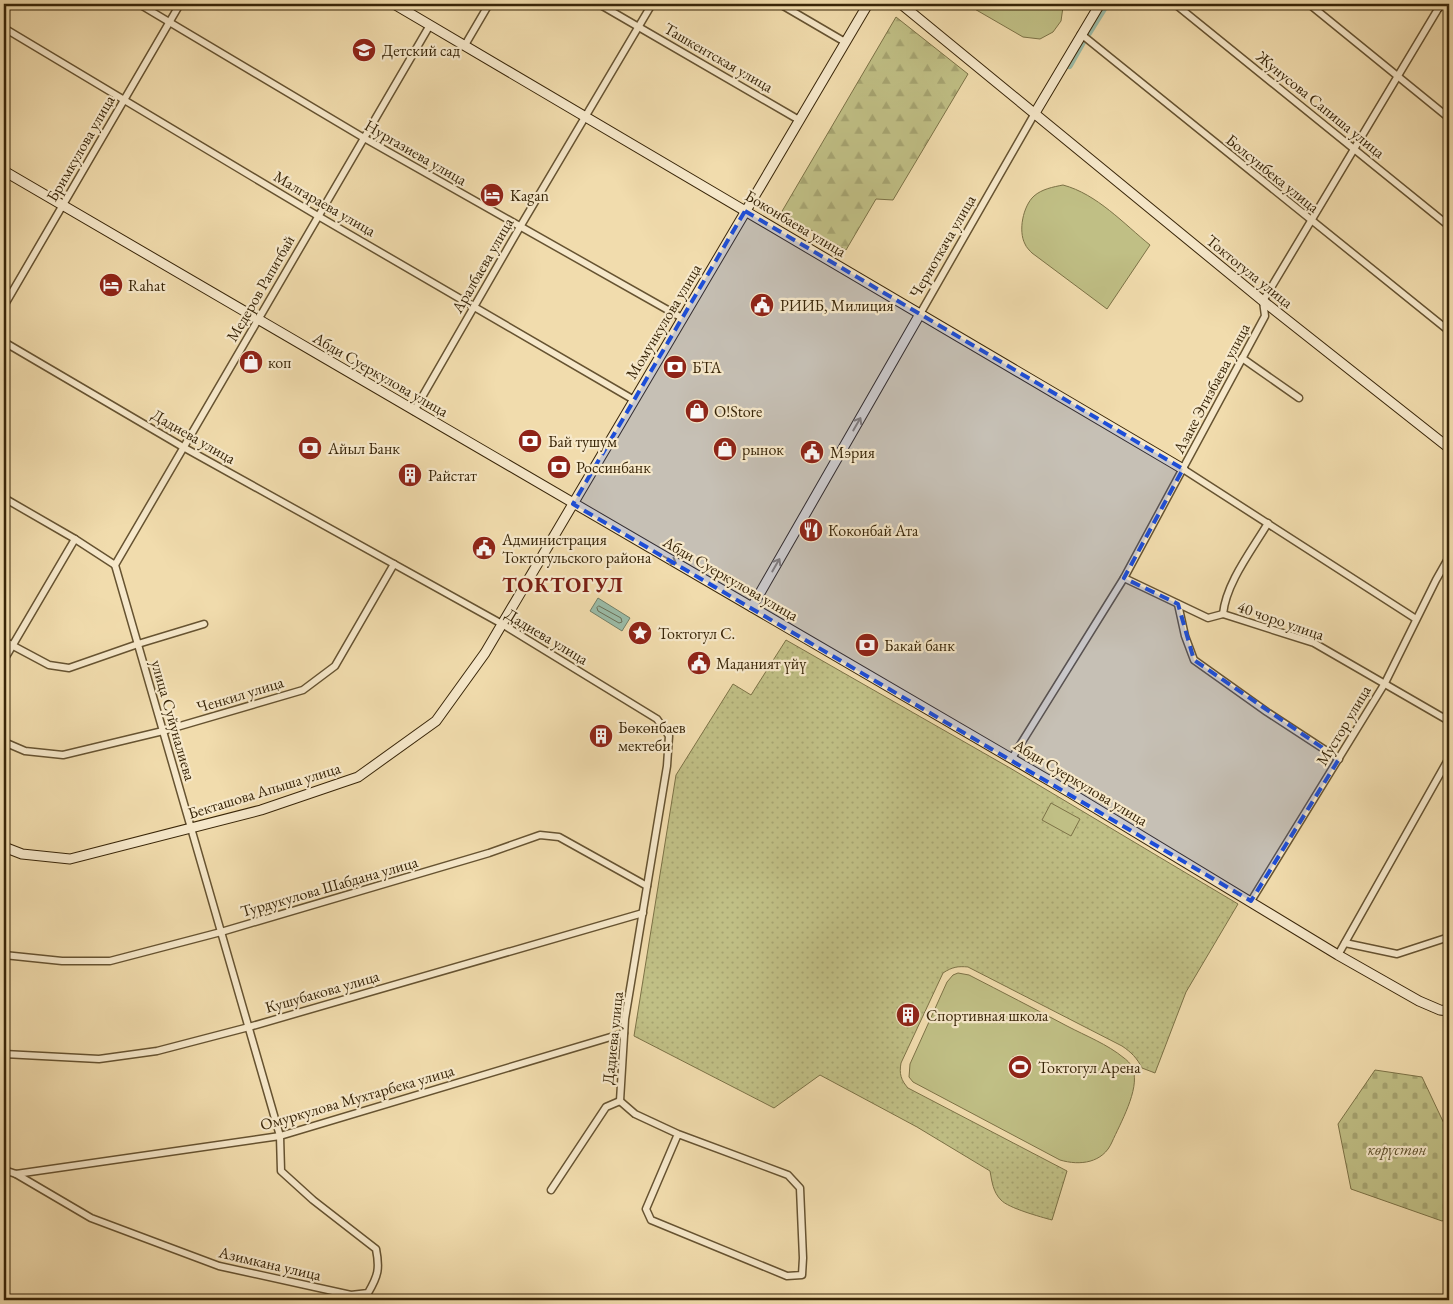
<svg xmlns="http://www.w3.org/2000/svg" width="1453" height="1304" viewBox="0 0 1453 1304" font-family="'EB Garamond',serif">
<defs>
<pattern id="forest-firs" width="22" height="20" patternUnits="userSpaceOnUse" patternTransform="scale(1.25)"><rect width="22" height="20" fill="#c0bf85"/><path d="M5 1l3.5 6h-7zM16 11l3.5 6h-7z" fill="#a6a471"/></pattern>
<pattern id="cemetery-stones" width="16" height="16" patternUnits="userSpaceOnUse" patternTransform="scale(1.25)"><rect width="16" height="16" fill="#c0bf85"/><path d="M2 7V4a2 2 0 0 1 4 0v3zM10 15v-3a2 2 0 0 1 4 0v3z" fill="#a6a471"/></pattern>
<pattern id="park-dots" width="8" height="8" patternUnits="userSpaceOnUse" patternTransform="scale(1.25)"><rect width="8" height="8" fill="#c0bf85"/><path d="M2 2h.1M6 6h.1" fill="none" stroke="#a6a471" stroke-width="1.8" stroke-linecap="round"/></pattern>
</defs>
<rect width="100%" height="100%" fill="#f1dcad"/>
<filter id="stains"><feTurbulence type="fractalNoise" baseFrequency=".004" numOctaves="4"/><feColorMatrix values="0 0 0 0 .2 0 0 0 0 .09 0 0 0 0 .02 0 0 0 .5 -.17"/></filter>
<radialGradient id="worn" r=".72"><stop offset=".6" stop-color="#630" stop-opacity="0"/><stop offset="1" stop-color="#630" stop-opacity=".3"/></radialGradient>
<path fill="url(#forest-firs)" stroke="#7c7246" d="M896 17 968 74 893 200 876 199 846 250 781 213Z"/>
<path fill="url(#cemetery-stones)" stroke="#7c7246" d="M1375 1070 1422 1077 1449 1134V1218L1442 1221 1351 1189 1338 1124Z"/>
<path fill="url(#park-dots)" stroke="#7c7246" d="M786 640 1010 768 1238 904 1186 992 1155 1073 1142 1068C1137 1058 1131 1052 1122 1046L968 967C958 966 952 967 943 973L901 1063C899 1074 901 1080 908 1088L1067 1171 1052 1220C1041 1217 1008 1208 1001 1200 993 1192 992 1182 990 1171L917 1127 820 1075 774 1108 634 1036 676 775 733 684 751 695Z"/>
<g fill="#c0bf85" stroke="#7c7246">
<path d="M966 4H1061L1063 7 1061 21 1053 32 1040 39 1023 37Z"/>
<path d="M1063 185C1097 194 1124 224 1150 245L1107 309 1032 253C1030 251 1026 247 1025 244 1018 231 1023 206 1034 196 1042 189 1053 187 1063 185Z"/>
<path d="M1051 803 1080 819 1071 836 1042 820Z"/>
<path d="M958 973 969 975C1002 992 1035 1009 1067 1026 1086 1036 1107 1044 1124 1058 1128 1061 1132 1065 1133 1070 1140 1089 1120 1124 1112 1142 1103 1163 1080 1166 1060 1160L913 1082 909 1077 910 1064 947 982 953 975Z"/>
</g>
<path fill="#9bbca8" stroke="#738068" d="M598 598 630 618 622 631 590 611Z"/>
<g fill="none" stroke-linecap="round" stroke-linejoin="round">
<path stroke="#6a7058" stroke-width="1" d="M599 606 621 618 622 622 619 623 598 611 597 608Z"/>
<g stroke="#9bbca8" stroke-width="8">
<path d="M1088 33 1106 4"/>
<path d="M1069 65 1082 42"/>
</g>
<g stroke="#665331" stroke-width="9">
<g id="street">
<path d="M139 4 364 138 682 318"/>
<path d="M599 4 799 120"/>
<path d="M780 4 845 42"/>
<path d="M1175 4 1449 226"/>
<path d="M1309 4 1449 118"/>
<path d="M4 28 318 216 634 400"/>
<path d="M1081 34 1449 331"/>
<path d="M465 45 489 4"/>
<path d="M4 306 180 4"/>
<path d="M920 314 1035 113"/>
<path d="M4 342 183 447 502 624 657 719 669 736 667 766 625 1019 620 1101"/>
<path d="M1242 358 1299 398"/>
<path d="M414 411 520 227 652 4"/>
<path d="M1183 469 1416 619"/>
<path d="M4 498 75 539 115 565"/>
<path d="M115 565 430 25"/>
<path d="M1124 578 1208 618 1223 614 1314 643 1449 721"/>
<path d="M1178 604 1185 636 1194 660 1267 712 1339 759"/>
<path d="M1223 614C1226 583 1252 550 1268 523"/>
<path d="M4 641 49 665 69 668 138 644 204 624"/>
<path d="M4 660 75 539"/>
<path d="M4 742 25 751 63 755 163 731 303 690 335 666 394 564"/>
<path d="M1012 758 1124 578 1265 316 1263 301 1441 4"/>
<path d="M1251 901 1385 683 1436 580 1449 557"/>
<path d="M1345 943 1397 954 1449 937"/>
<path d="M4 955 62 961H110L221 932 489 853 540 835 559 837 647 886"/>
<path d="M1338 955 1449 758"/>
<path d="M4 1054 99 1059 157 1051 249 1027 643 913"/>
<path d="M620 1101 635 1114 678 1134 788 1175 800 1188 803 1258 802 1275 787 1276 651 1220 646 1209 678 1134"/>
<path d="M4 1170 16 1174 280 1136 624 1033"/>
<path d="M16 1174 91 1218 219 1266 351 1295 368 1293C378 1276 380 1269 376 1249L313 1200 281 1171 280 1136 115 565"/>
<path d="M551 1190 606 1107 620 1101"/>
</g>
</g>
<g stroke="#382508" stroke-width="11">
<g id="secondary">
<path d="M394 4 1183 469"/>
<path d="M901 4 1263 301 1449 448"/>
<path d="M1435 4 1438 7"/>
<path d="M1035 113 1100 4"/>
<path d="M4 171 1069 792 1338 955 1419 1001 1440 1010 1449 1011"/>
<path d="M752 607 920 314"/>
<path d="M4 847 22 854 70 859 261 810 358 777 436 721 485 653 868 4"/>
</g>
</g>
<use href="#street" stroke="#f6e8ca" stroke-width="6"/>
<use href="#secondary" stroke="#f6e8ca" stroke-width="9"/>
</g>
<defs><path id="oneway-shaft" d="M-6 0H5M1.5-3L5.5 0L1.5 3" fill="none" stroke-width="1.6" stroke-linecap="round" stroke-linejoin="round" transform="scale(1.25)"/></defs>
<g stroke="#978669">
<use href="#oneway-shaft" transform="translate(857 424) rotate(-60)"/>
<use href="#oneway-shaft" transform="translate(670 560) rotate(30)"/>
<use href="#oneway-shaft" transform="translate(776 565) rotate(-60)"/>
</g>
<path fill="#1d4ed8" fill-opacity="0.2" stroke="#1d4ed8" stroke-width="4" stroke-dasharray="10 6" stroke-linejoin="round" d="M745 211 1183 469 1124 578 1178 604 1194 660 1339 759 1251 901 573 504Z"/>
<defs>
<g id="school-disc" transform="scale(1.25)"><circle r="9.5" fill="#8f2418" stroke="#f6e8ca"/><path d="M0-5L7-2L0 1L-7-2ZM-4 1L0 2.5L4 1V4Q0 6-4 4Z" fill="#fff"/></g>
<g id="hotel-disc" transform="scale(1.25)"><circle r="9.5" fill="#8f2418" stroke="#f6e8ca"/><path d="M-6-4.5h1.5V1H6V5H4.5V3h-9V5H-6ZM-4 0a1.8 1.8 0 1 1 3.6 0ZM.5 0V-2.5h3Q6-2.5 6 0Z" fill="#fff"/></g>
<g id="civic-disc" transform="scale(1.25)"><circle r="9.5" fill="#8f2418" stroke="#f6e8ca"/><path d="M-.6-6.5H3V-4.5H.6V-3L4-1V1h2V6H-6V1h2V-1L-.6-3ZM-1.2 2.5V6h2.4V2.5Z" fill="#fff"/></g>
<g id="shop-disc" transform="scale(1.25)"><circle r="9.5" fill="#8f2418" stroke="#f6e8ca"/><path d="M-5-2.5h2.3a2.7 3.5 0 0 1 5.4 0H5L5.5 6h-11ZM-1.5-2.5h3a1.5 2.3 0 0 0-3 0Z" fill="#fff"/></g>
<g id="bank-disc" transform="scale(1.25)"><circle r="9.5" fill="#8f2418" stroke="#f6e8ca"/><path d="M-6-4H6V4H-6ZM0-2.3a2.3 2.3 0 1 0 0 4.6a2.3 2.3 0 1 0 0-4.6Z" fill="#fff"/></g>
<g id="building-disc" transform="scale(1.25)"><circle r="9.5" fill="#8f2418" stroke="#f6e8ca"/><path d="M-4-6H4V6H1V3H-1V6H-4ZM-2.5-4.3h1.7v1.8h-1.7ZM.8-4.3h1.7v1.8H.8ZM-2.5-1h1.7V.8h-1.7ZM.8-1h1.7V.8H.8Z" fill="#fff"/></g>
<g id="restaurant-disc" transform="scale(1.25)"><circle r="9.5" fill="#8f2418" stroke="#f6e8ca"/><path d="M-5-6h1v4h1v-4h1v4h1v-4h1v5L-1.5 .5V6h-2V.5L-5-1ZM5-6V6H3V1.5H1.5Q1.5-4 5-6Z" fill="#fff"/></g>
<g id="sight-disc" transform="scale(1.25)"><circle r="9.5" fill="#8f2418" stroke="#f6e8ca"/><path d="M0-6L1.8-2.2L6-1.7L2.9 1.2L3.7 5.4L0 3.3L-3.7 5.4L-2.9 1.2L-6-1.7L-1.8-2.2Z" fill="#fff"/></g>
<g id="stadium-disc" transform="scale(1.25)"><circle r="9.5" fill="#8f2418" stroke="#f6e8ca"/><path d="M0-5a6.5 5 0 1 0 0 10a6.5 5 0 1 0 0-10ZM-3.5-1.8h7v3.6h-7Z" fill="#fff"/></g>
</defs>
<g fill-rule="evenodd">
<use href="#school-disc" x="364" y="50"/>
<use href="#hotel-disc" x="492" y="195"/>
<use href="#hotel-disc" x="111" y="285"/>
<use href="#civic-disc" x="762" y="305"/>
<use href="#shop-disc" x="251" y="362"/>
<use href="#bank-disc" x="675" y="367"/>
<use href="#shop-disc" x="697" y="411"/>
<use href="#bank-disc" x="530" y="441"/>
<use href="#bank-disc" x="310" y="448"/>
<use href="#shop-disc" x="725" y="449"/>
<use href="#civic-disc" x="812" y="452"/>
<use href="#bank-disc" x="559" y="467"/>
<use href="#building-disc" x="410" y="475"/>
<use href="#restaurant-disc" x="811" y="530"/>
<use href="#civic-disc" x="484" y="548"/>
<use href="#sight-disc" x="640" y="633"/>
<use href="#bank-disc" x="867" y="645"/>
<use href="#civic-disc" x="699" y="663"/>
<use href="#building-disc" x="601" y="736"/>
<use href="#building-disc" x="908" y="1015"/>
<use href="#stadium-disc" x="1020" y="1067"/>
</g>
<g text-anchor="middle" stroke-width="4.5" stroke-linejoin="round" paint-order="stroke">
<g font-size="16" fill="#382508" stroke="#f6e8ca" text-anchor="start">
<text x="382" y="56">Детский сад</text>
<text x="510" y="201">Kagan</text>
<text x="128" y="291">Rahat</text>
<text x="780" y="311">РИИБ, Милиция</text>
<text x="268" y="368">коп</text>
<text x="692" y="373">БТА</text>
<text x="714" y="417">O!Store</text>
<text x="548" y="447">Бай тушум</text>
<text x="328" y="454">Айыл Банк</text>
<text x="742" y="455">рынок</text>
<text x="830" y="458">Мэрия</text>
<text x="576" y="473">Россинбанк</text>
<text x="428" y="481">Райстат</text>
<text x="828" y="536">Коконбай Ата</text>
<text x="502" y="545">Администрация<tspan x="502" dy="18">Токтогульского района</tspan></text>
<text x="658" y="639">Токтогул С.</text>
<text x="884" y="651">Бакай банк</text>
<text x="716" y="669">Маданият үйү</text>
<text x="618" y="733">Бөкөнбаев<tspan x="618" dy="18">мектеби</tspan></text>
<text x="926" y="1021">Спортивная школа</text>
<text x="1038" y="1073">Токтогул Арена</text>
</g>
<g font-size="16" fill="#382508" stroke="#f6e8ca">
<text transform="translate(719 57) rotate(30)" y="6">Ташкентская улица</text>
<text transform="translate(1321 104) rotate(39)" y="6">Жунусова Сапиша улица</text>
<text transform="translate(80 148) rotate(-60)" y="6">Бримкулова улица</text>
<text transform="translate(416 152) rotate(30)" y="6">Нургазиева улица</text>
<text transform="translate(1273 173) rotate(39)" y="6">Болсунбека улица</text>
<text transform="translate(325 203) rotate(30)" y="6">Малгараева улица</text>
<text transform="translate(796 223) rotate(31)" y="6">Боконбаева улица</text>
<text transform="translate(942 246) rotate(-60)" y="6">Черноткача улица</text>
<text transform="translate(482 265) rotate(-60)" y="6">Аралбаева улица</text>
<text transform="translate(1250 271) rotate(39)" y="6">Токтогула улица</text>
<text transform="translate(260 288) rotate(-60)" y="6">Медеров Рапитбай</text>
<text transform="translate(663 321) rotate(-59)" y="6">Момункулова улица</text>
<text transform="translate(381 374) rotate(30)" y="6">Абди Суеркулова улица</text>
<text transform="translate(1211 388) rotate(-62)" y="6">Азаке Эгизбаева улица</text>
<text transform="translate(194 436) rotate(30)" y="6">Дадиева улица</text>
<text transform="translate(731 578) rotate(30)" y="6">Абди Суеркулова улица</text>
<text transform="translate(1281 620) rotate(19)" y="6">40 чоро улица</text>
<text transform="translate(547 636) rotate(31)" y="6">Дадиева улица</text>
<text transform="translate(240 694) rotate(-17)" y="6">Ченкил улица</text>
<text transform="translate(174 720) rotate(74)" y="6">улица Суйуналиева</text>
<text transform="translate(1343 725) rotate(-59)" y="6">Мустор улица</text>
<text transform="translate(1081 782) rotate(31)" y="6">Абди Суеркулова улица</text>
<text transform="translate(264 790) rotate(-17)" y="6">Бекташова Апыша улица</text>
<text transform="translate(329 886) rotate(-16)" y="6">Турдукулова Шабдана улица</text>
<text transform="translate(322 991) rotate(-16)" y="6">Кушубакова улица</text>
<text transform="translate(612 1038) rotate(-84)" y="6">Дадиева улица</text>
<text transform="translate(357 1097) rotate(-16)" y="6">Омуркулова Мухтарбека улица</text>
<text transform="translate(270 1263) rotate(13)" y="6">Азимкана улица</text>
</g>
<g font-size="16" font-style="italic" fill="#5a4c27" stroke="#f6e8ca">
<text x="1397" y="1155">көрүстөн</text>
</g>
<g font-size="21" font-weight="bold" letter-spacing="1" fill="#7a1f14" stroke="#f6e8ca">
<text x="563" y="592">ТОКТОГУЛ</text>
</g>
</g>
<rect width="1453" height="1304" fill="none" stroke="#f1dcad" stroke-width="20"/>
<rect x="5" y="5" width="1443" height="1294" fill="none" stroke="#382508" stroke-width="2.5"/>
<rect x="10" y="10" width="1433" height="1284" fill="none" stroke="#382508"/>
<rect width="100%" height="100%" filter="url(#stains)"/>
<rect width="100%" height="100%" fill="url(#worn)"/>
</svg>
